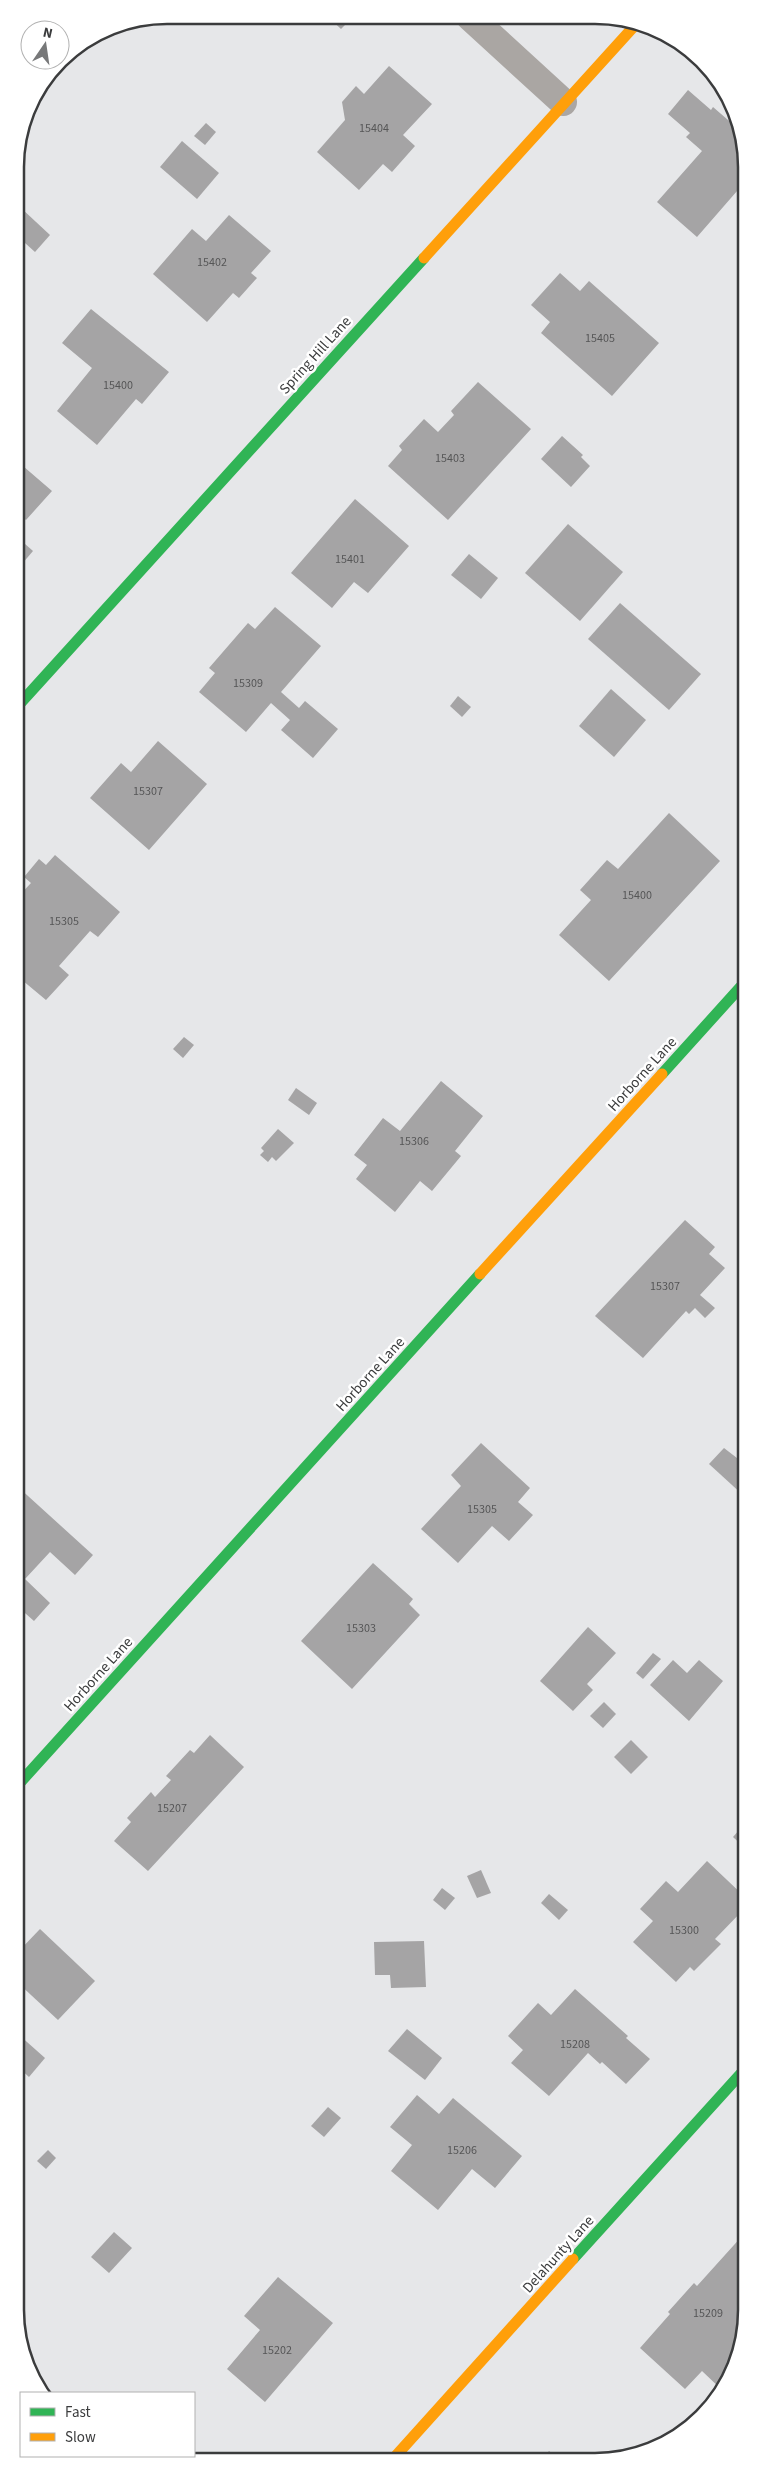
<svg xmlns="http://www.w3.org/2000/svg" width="762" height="2477" viewBox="0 0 762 2477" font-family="'Source Sans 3',sans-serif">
<rect width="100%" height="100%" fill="#e6e7e9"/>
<g fill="#a5a4a5">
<path d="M327 16H354L341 29Z"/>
<path d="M389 66 432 104 403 135 415 146 392 172 383 164 359 190 317 152 345 120 342 102 356 86 364 94Z"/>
<path d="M688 90 711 110 713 107 743 133 744 137V183L697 237 657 202 702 151 686 137 690 133 668 114Z"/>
<path d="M206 123 216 132 205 145 194 136Z"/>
<path d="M182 141 219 173 197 199 160 167Z"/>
<path d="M21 208 50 235 35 252 15 234V214Z"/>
<path d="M229 215 271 251 251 273 257 278 239 298 233 293 207 322 153 274 192 229 206 241Z"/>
<path d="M560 273 580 291 589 281 659 343 612 396 541 333 550 322 531 305Z"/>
<path d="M91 309 169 372 142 404 136 399 97 445 57 411 92 368 62 343Z"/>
<path d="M478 382 531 429 448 520 388 466 402 450 399 446 424 419 438 432 454 415 451 411Z"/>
<path d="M562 436 583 455 581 457 590 466 571 487 541 459Z"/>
<path d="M16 460 52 491 26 520 18 514 16 517Z"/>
<path d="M355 499 409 546 368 593 354 582 332 608 291 573Z"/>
<path d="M568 524 623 572 580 621 525 573Z"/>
<path d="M16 536 33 551 16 571Z"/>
<path d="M469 554 498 578 481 599 451 575Z"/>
<path d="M620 603 701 674 669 710 588 639Z"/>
<path d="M275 607 321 646 281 692 299 708 305 701 338 729 313 758 281 730 290 720 271 703 246 732 199 692 215 673 209 668 248 623 255 629Z"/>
<path d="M611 689 646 720 614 757 579 726Z"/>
<path d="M458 696 471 707 462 717 450 706Z"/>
<path d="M158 741 207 784 149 850 90 798 121 763 131 772Z"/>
<path d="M669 813 720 861 609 981 559 935 591 900 580 890 607 860 618 869Z"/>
<path d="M55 855 120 912 98 937 90 931 59 966 69 975 46 1000 16 975V899L31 883 24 877 39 859 46 865Z"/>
<path d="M184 1037 194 1045 183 1058 173 1049Z"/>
<path d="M441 1081 483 1116 455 1151 461 1156 432 1191 420 1181 395 1212 356 1179 367 1165 354 1155 383 1118 400 1131Z"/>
<path d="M296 1088 317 1103 309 1115 288 1100Z"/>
<path d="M278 1129 294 1143 276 1161 272 1157 268 1162 260 1155 264 1151 261 1148Z"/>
<path d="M685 1220 715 1247 709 1254 725 1268 700 1295 715 1308 705 1318 695 1308 689 1314 686 1311 643 1358 595 1316Z"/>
<path d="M481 1443 530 1488 518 1502 533 1515 509 1541 492 1526 458 1563 421 1529 461 1486 451 1475Z"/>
<path d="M724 1448 746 1465 744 1496 709 1464Z"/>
<path d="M17 1486 93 1555 75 1575 50 1552 25 1579 50 1603 34 1621 17 1606Z"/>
<path d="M373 1563 413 1599 409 1604 420 1615 352 1689 301 1641Z"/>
<path d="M588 1627 616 1653 587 1684 593 1690 573 1711 540 1681Z"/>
<path d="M653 1653 661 1659 643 1679 636 1673Z"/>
<path d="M673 1660 687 1673 699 1660 723 1681 689 1721 650 1685Z"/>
<path d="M604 1702 616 1714 603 1728 590 1716Z"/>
<path d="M210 1735 244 1767 148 1871 114 1841 131 1822 127 1818 151 1792 155 1797 171 1780 166 1776 190 1750 194 1753Z"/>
<path d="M631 1740 648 1757 631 1774 614 1757Z"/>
<path d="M746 1822V1849L733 1837Z"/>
<path d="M707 1861 746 1898V1907L715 1939 721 1944 694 1971 690 1967 676 1982 633 1942 653 1921 640 1909 666 1881 678 1892Z"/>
<path d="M481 1870 491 1893 477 1898 467 1876Z"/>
<path d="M442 1888 455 1898 445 1910 433 1900Z"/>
<path d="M549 1894 568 1910 559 1920 541 1903Z"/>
<path d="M40 1929 95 1981 58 2020 17 1982V1953Z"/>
<path d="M424 1941 426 1987 391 1988 390 1975H375L374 1942Z"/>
<path d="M575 1989 628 2036 626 2038 650 2059 626 2084 602 2062 600 2064 588 2053 549 2096 511 2063 523 2050 508 2036 538 2003 551 2015Z"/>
<path d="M407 2029 442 2058 425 2080 388 2051Z"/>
<path d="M18 2034 45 2058 29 2077 18 2067Z"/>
<path d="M417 2095 439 2114 453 2098 522 2156 495 2188 472 2169 438 2210 391 2171 412 2145 390 2127Z"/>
<path d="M328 2107 341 2118 324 2137 311 2126Z"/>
<path d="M48 2150 56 2158 46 2169 37 2161Z"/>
<path d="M114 2232 132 2248 109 2273 91 2257Z"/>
<path d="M743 2235 747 2238V2320L740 2350 727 2364 734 2370 722 2390 702 2371 685 2389 640 2348 670 2314 668 2312 694 2283 697 2286Z"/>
<path d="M278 2277 333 2323 265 2402 227 2369 260 2330 244 2316Z"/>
<path d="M549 2451 559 2459H542Z"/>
</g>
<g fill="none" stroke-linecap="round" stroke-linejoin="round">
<path stroke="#aaa6a3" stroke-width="28" d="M470 17 563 102"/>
<g stroke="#30b455" stroke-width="11">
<path d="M16 708 424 258"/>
<path d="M662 1074 745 982"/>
<path d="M17 1786 480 1274"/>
<path d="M573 2259 746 2068"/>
</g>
<g stroke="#ff9f0a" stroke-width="11">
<path d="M424 258 637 23"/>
<path d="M480 1274 662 1074"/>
<path d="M393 2459 573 2259"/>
</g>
</g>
<g text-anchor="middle" stroke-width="5" stroke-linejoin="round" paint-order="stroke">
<g font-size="12" fill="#565657">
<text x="374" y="132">15404</text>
<text x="212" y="266">15402</text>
<text x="600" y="342">15405</text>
<text x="118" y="389">15400</text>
<text x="450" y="462">15403</text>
<text x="350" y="563">15401</text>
<text x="248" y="687">15309</text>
<text x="148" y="795">15307</text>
<text x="637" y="899">15400</text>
<text x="64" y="925">15305</text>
<text x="414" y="1145">15306</text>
<text x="665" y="1290">15307</text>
<text x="482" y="1513">15305</text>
<text x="361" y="1632">15303</text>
<text x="172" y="1812">15207</text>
<text x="684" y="1934">15300</text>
<text x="575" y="2048">15208</text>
<text x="462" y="2154">15206</text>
<text x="708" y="2317">15209</text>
<text x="277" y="2354">15202</text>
</g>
<g font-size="15" fill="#3b3c3d" stroke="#fff">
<text transform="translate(315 355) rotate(-48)" y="5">Spring Hill Lane</text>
<text transform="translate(642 1074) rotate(-48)" y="5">Horborne Lane</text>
<text transform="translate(370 1374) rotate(-48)" y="5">Horborne Lane</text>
<text transform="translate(98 1674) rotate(-48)" y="5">Horborne Lane</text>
<text transform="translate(558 2254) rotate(-48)" y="5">Delahunty Lane</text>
</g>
</g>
<path d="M0 0H762V2477H0ZM167 24H595A143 143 0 0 1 738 167V2310A143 143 0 0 1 595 2453H167A143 143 0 0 1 24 2310V167A143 143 0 0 1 167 24Z" fill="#fff" fill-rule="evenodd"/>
<path fill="none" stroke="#3b3c3d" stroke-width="2.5" d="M167 24H595A143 143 0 0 1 738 167V2310A143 143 0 0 1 595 2453H167A143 143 0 0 1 24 2310V167A143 143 0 0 1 167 24Z"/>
<rect x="20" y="2392" width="175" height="65" fill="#ffffff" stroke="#b1b1b1"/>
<rect x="30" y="2408" width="25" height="8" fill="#30b455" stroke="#b1b1b1"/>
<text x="65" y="2417" font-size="15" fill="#3b3c3d">Fast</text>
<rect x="30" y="2433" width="25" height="8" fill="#ff9f0a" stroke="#b1b1b1"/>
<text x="65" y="2442" font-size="15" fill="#3b3c3d">Slow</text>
<g transform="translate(45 45) rotate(13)"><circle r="24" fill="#ffffff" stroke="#b1b1b1"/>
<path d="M0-4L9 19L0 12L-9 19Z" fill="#777879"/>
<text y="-8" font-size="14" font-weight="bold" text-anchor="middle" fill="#3b3c3d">N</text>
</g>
</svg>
